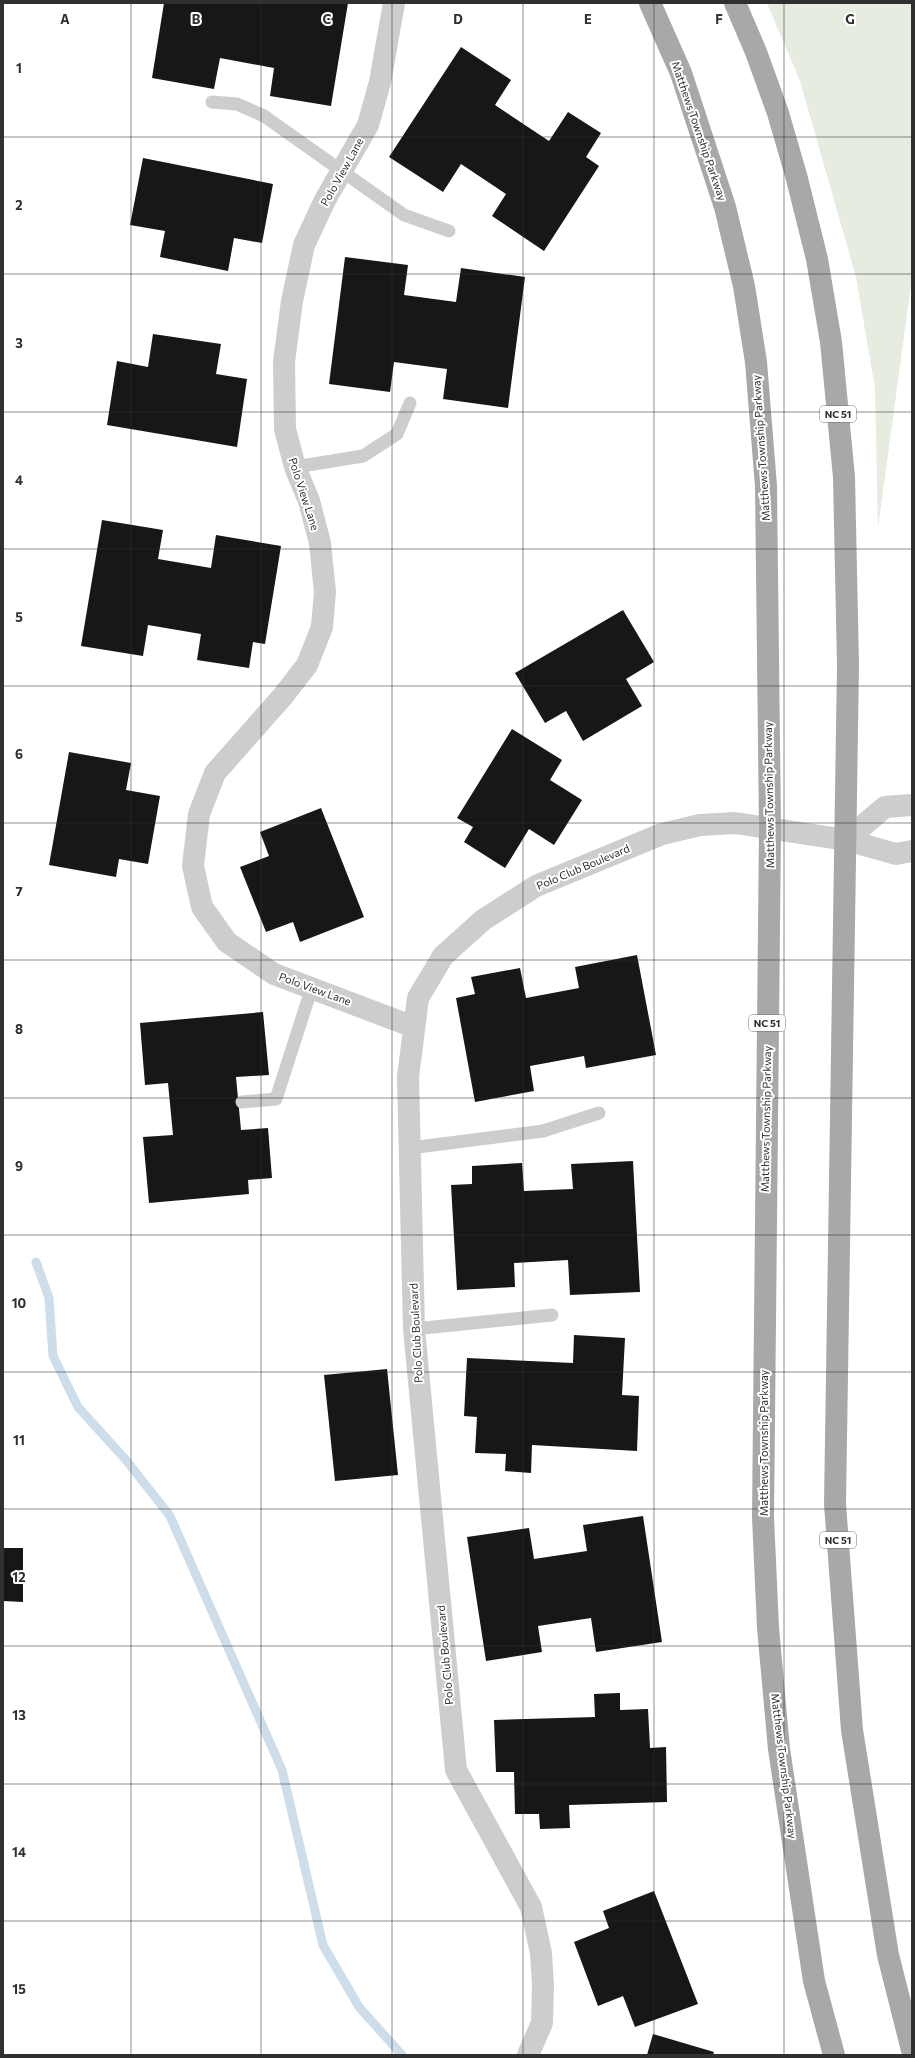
<svg xmlns="http://www.w3.org/2000/svg" width="915" height="2058" viewBox="0 0 915 2058" font-family="Commissioner,sans-serif">
<rect width="100%" height="100%" fill="#fff"/>
<path fill="#e6ecdf" d="M767 3H912V277L878 528 875 388 856 277 800 81Z"/>
<g fill="none" stroke-linecap="round" stroke-linejoin="round">
<path stroke="#cddeea" stroke-width="9" d="M36 1262 49 1298 53 1356 78 1407 126 1460 170 1516 282 1770 323 1945 359 2007 402 2055"/>
</g>
<g fill="#171717">
<path d="M164 3H348L331 106 270 96 274 68 220 58 214 89 152 78Z"/>
<path d="M461 47 511 80 495 105 549 141 568 112 601 133 586 157 599 166 544 251 492 216 506 194 461 164 443 192 389 157Z"/>
<path d="M143 158 273 184 262 243 234 238 228 271 160 257 165 231 130 225Z"/>
<path d="M345 257 408 265 404 295 456 302 461 268 525 277 508 408 443 399 447 369 394 362 390 392 329 384Z"/>
<path d="M153 334 221 344 216 374 247 379 237 447 107 425 117 361 148 367Z"/>
<path d="M102 520 163 530 158 559 211 568 216 535 281 546 265 644 253 642 249 668 197 660 201 634 148 625 143 656 81 646Z"/>
<path d="M623 610 654 662 626 679 642 706 583 741 566 711 545 723 515 673Z"/>
<path d="M512 729 562 760 550 780 582 800 554 845 529 829 505 868 464 842 473 827 457 818Z"/>
<path d="M69 752 131 763 126 790 160 796 148 864 119 859 116 877 49 865Z"/>
<path d="M321 808 364 917 300 942 293 922 266 932 240 867 269 856 260 832Z"/>
<path d="M637 955 656 1055 586 1068 584 1056 530 1066 534 1091 475 1102 456 998 475 994 471 977 520 968 526 998 579 988 575 967Z"/>
<path d="M263 1012 269 1075 236 1077 241 1130 268 1128 272 1178 248 1180 249 1194 149 1203 143 1137 173 1135 168 1083 145 1085 140 1023Z"/>
<path d="M633 1161 640 1292 570 1295 568 1260 514 1263 515 1287 457 1290 451 1185 472 1184V1166L522 1163 524 1191 573 1189 571 1164Z"/>
<path d="M574 1335 625 1338 622 1395 639 1396 637 1451 532 1445 531 1473 505 1471 506 1454 475 1453 477 1417 464 1416 467 1358 573 1363Z"/>
<path d="M387 1369 398 1475 335 1481 324 1375Z"/>
<path d="M643 1516 662 1642 596 1652 591 1618 538 1626 542 1652 486 1661 467 1537 529 1528 534 1559 587 1551 583 1525Z"/>
<path d="M3 1548H23V1602L3 1601Z"/>
<path d="M620 1693V1710L648 1709 650 1748 666 1747 667 1802 569 1805 570 1828 540 1829 539 1814H515L514 1772H496L494 1720 595 1717 594 1694Z"/>
<path d="M654 1891 698 2004 635 2027 623 1996 598 2006 574 1942 609 1928 603 1911Z"/>
<path d="M653 2034 714 2052 713 2055H647Z"/>
</g>
<g fill="none" stroke-linecap="round" stroke-linejoin="round">
<g stroke="#cdcdcd" stroke-width="13">
<path d="M212 102 237 104 264 116 404 215 449 231"/>
<path d="M295 467 363 456 397 434 410 403"/>
<path d="M242 1102 276 1099 312 987"/>
<path d="M410 1148 543 1131 599 1113"/>
<path d="M414 1329 552 1315"/>
</g>
<g stroke="#cdcdcd" stroke-width="22">
<path d="M394 3 380 82 368 125 325 200 304 245 292 301 284 362 285 429 295 467 309 501 320 543 325 592 322 627 307 665 283 696 215 773 199 814 193 866 202 907 227 942 274 974 414 1027"/>
<path d="M846 840 885 807 912 805"/>
<path d="M528 2055 542 2023 543 1985 541 1953 531 1907 456 1770 414 1329 408 1077 418 998 443 956 483 920 536 886 662 834 700 825 735 823 846 840 896 854 912 851"/>
</g>
<g stroke="#a8a8a8" stroke-width="22">
<path d="M650 3 681 73 725 207 744 286 756 362 766 486 770 828 763 1517 768 1628 779 1749 814 1981 834 2055"/>
<path d="M735 3 756 52 778 113 796 175 817 259 831 342 844 477 848 665 835 1504 852 1730 888 1955 912 2050"/>
</g>
</g>
<path fill="none" stroke="#303030" stroke-width="1" stroke-opacity="0.55" d="M131 3V2055M261 3V2055M392 3V2055M523 3V2055M654 3V2055M784 3V2055M3 137H912M3 274H912M3 412H912M3 549H912M3 686H912M3 823H912M3 960H912M3 1098H912M3 1235H912M3 1372H912M3 1509H912M3 1646H912M3 1784H912M3 1921H912"/>
<g text-anchor="middle" stroke-width="4" stroke-linejoin="round" paint-order="stroke">
<g fill="#fff" stroke="#6e6e6e" stroke-width="1">
<rect x="820" y="406" width="36" height="16" rx="3"/>
<rect x="749" y="1015" width="36" height="16" rx="3"/>
<rect x="820" y="1532" width="36" height="16" rx="3"/>
</g>
<g font-size="10" font-weight="bold" fill="#303030">
<text x="838" y="418">NC 51</text>
<text x="767" y="1027">NC 51</text>
<text x="838" y="1544">NC 51</text>
</g>
<g font-size="11" fill="#303030" stroke="#fff">
<text transform="translate(699 131) rotate(71)" y="4">Matthews Township Parkway</text>
<text transform="translate(342 172) rotate(-61)" y="4">Polo View Lane</text>
<text transform="translate(761 448) rotate(-94)" y="4">Matthews Township Parkway</text>
<text transform="translate(304 494) rotate(72)" y="4">Polo View Lane</text>
<text transform="translate(769 795) rotate(-91)" y="4">Matthews Township Parkway</text>
<text transform="translate(583 867) rotate(-23)" y="4">Polo Club Boulevard</text>
<text transform="translate(315 989) rotate(20)" y="4">Polo View Lane</text>
<text transform="translate(766 1119) rotate(-89)" y="4">Matthews Township Parkway</text>
<text transform="translate(416 1333) rotate(-93)" y="4">Polo Club Boulevard</text>
<text transform="translate(764 1443) rotate(-90)" y="4">Matthews Township Parkway</text>
<text transform="translate(445 1655) rotate(-95)" y="4">Polo Club Boulevard</text>
<text transform="translate(784 1766) rotate(83)" y="4">Matthews Township Parkway</text>
</g>
</g>
<g font-size="13" text-anchor="middle" font-weight="bold" fill="#303030" stroke="#fff" stroke-width="4" stroke-linejoin="round" paint-order="stroke">
<text x="65" y="24">A</text>
<text x="196" y="24">B</text>
<text x="327" y="24">C</text>
<text x="458" y="24">D</text>
<text x="588" y="24">E</text>
<text x="719" y="24">F</text>
<text x="850" y="24">G</text>
<text x="19" y="73">1</text>
<text x="19" y="210">2</text>
<text x="19" y="348">3</text>
<text x="19" y="485">4</text>
<text x="19" y="622">5</text>
<text x="19" y="759">6</text>
<text x="19" y="896">7</text>
<text x="19" y="1034">8</text>
<text x="19" y="1171">9</text>
<text x="19" y="1308">10</text>
<text x="19" y="1445">11</text>
<text x="19" y="1582">12</text>
<text x="19" y="1720">13</text>
<text x="19" y="1857">14</text>
<text x="19" y="1994">15</text>
</g>
<rect width="915" height="2058" fill="none" stroke="#303030" stroke-width="8"/>
</svg>
